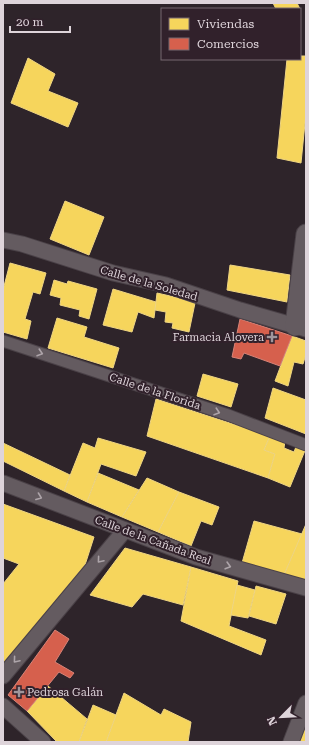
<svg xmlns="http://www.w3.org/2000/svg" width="309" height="745" viewBox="0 0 309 745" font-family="'Roboto Serif',serif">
<rect width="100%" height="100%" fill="#2e242a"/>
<g fill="#f6d55c" stroke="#efd582">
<path d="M273 3H297L300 9H276Z"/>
<path d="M300 56H306V113L301 163 277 158 287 59H300Z"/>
<path d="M28 58 55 74 48 91 78 103 68 127 11 103Z"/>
<path d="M65 201 104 217 89 255 50 239Z"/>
<path d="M10 263 46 273 40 294 33 292 25 319 31 321 27 339 3 332V290Z"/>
<path d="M230 265 290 275 287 302 227 290Z"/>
<path d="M54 280 67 284 68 281 97 289 89 319 79 316 80 310 60 305 61 298 50 295Z"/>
<path d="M113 289 156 302 154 318 138 312 132 332 103 325Z"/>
<path d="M157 293 179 298 195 303 189 332 172 328 173 323 165 322 166 312 155 310Z"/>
<path d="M57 318 87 327 84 337 119 348 113 368 48 348Z"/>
<path d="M292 336 306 341V354L303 364 294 362 288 386 275 381Z"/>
<path d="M203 374 238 384 231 407 197 396Z"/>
<path d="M273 388 306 400V434L265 418Z"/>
<path d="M156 399 270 436 264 450 275 454 268 478 147 436Z"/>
<path d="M270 436 285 441 284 448 294 452 297 444 306 448 290 487 268 478 275 454 264 450Z"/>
<path d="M98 438 146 452 136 476 101 464 87 502 64 491 83 443 95 448Z"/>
<path d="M3 443 70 475 64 491 3 461Z"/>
<path d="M98 473 139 490 122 517 87 502Z"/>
<path d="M147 478 179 492 158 532 122 517Z"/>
<path d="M179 492 219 507 212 525 201 521 191 546 158 532Z"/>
<path d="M3 504 94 537 85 565 3 666V584L19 564 3 558Z"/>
<path d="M254 521 302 534 284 575 242 563Z"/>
<path d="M306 524V581L284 575Z"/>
<path d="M125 548 191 567 183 605 143 594 132 607 90 595Z"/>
<path d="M191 567 238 581 229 626 266 640 261 655 181 621Z"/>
<path d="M237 585 255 590 248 618 231 615Z"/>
<path d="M256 586 286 594 276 624 249 616Z"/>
<path d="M48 686 87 719 79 742H57L27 711Z"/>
<path d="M124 693 161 715 164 709 191 722 188 742H106Z"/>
<path d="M93 705 116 715 106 742H79Z"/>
<path d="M306 726V742H300Z"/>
</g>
<g fill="#d6604d" stroke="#d88377">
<path d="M240 319 292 336 280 366 244 353 241 359 232 357Z"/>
<path d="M55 630 69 639 55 662 74 673 70 678 59 672 27 711 8 695Z"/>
</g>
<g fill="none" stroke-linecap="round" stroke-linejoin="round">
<g stroke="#4a4147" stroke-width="13">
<path id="pedestrian" d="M3 341 228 415 306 445"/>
</g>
<g stroke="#4a4147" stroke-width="17">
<g id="minor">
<path d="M3 240 22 244 113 273 166 285 240 310 306 329"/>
<path d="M3 483 196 557 306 588"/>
<path d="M3 676 125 530"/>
<path d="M3 706 43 742"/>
<path d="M291 742 306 703"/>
</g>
</g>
<g stroke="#4a4147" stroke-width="21">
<path id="tertiary" d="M295 326 306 234"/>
</g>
<use href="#pedestrian" stroke="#645b60" stroke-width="11"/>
<use href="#minor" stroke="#645b60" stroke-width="15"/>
<use href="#tertiary" stroke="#645b60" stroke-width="19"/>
</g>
<defs><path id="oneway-chevron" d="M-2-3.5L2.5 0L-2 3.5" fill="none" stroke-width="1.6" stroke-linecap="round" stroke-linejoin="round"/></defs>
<g stroke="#ada4a9">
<use href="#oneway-chevron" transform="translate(40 353) rotate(18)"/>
<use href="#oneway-chevron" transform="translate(217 412) rotate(18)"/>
<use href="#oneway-chevron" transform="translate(39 497) rotate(21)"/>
<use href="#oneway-chevron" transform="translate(100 560) rotate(130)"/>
<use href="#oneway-chevron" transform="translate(228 566) rotate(16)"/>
<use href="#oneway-chevron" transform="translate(16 660) rotate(130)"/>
</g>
<g fill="#a0969c" stroke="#31212b" stroke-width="1.5">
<path d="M270 331h4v4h4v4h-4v4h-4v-4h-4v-4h4z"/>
<path d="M17 686h4v4h4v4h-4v4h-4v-4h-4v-4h4z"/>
</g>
<g text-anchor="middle" stroke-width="4" stroke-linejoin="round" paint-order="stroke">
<g font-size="11" fill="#ded4da" stroke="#31212b">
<text transform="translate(149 283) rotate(16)" y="4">Calle de la Soledad</text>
<text transform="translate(155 391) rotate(18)" y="4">Calle de la Florida</text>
<text transform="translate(153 540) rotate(20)" y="4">Calle de la Cañada Real</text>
</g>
<g font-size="11" fill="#ded4da" stroke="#31212b" text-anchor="end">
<text x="264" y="341">Farmacia Alovera</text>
<text x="27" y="696" text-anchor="start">Pedrosa Galán</text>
</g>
</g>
<rect width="309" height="745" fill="none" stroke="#ded4da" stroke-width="8"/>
<rect x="161" y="8" width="140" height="52" fill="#31212b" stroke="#766971"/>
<rect x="169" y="18" width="20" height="12" fill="#f6d55c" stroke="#766971"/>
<text x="197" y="28" font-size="12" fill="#ded4da">Viviendas</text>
<rect x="169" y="38" width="20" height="12" fill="#d6604d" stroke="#766971"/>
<text x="197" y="48" font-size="12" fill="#ded4da">Comercios</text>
<g transform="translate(281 717) rotate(246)" stroke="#31212b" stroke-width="3" paint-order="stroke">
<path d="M0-3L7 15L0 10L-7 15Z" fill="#ded4da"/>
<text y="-6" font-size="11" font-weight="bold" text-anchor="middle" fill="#ded4da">N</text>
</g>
<path d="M10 26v6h60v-6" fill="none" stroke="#ded4da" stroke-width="2"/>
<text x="16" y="26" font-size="12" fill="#ded4da" stroke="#31212b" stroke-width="3" paint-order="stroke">20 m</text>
</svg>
